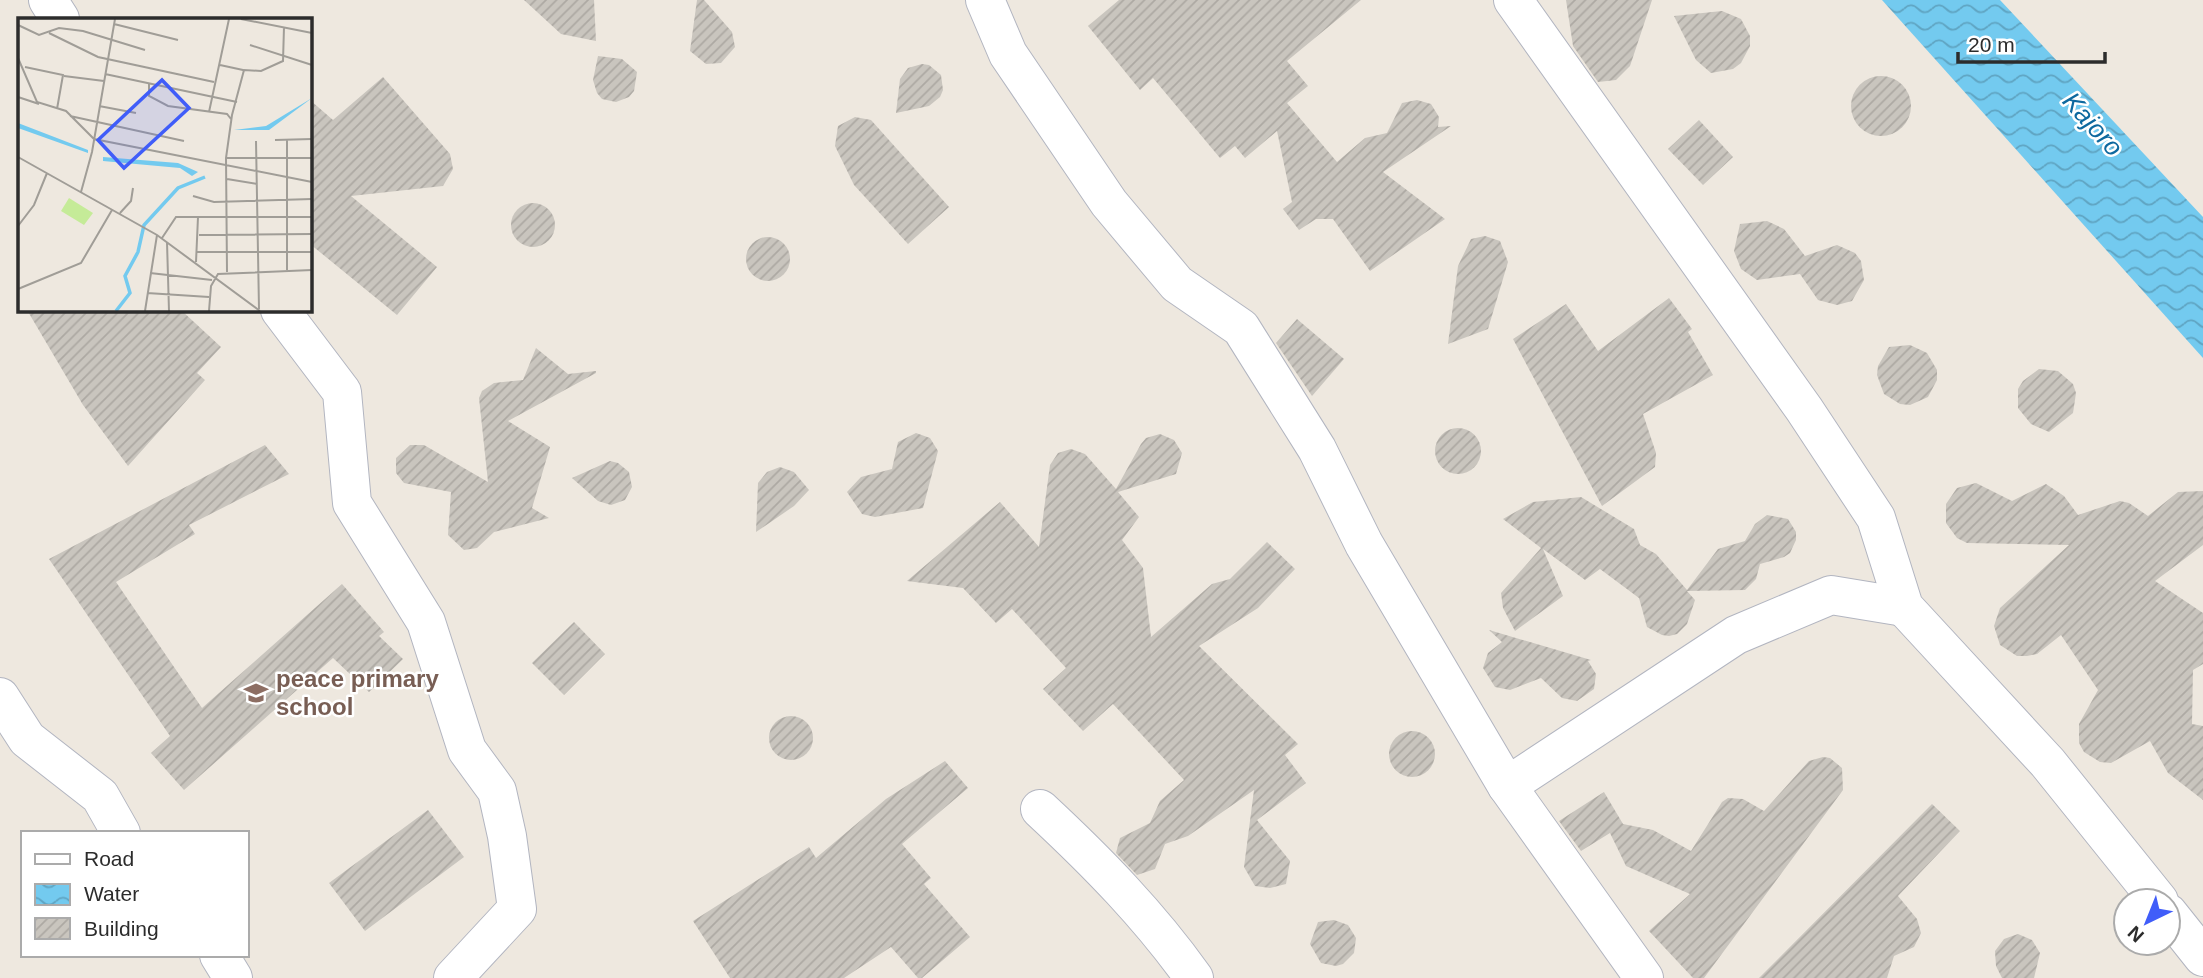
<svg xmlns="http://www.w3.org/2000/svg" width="2203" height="978" viewBox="0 0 2203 978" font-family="Arial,sans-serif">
<defs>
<pattern id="water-waves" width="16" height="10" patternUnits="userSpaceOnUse" patternTransform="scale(1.75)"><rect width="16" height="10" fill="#73caef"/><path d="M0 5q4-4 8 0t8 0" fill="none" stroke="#5fa4c2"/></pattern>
<pattern id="building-hatch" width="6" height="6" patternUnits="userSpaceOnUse" patternTransform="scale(1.75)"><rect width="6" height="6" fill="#c9c5be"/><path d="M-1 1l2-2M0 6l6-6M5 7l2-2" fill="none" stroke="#ada9a3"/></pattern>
</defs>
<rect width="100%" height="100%" fill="#eee8df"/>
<path fill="url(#water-waves)" d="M1882 0H2000L2203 217V358Z"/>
<g fill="url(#building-hatch)">
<path d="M524 0H594L596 41 561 34Z"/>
<path d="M697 0H704L732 32 735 47 721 63 706 64 690 51Z"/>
<path d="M1119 0H1361L1287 61 1308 86 1287 103 1337 162 1365 138 1387 133 1402 103 1417 100 1431 104 1439 117 1438 127 1451 126 1383 172 1445 219 1370 271 1333 219H1316L1299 230 1283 209 1292 202 1277 131 1245 158 1235 146 1220 158 1153 78 1140 90 1088 26Z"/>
<path d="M1566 0H1652L1630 66 1616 80 1598 82 1573 46Z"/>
<path d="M1722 11 1741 19 1750 36V46L1741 63 1733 69 1711 73 1696 60 1674 16Z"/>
<path d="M598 56 622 59 637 72 634 91 629 97 616 102 602 99 597 93 593 80Z"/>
<path d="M922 64 929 65 941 75 943 90 940 97 929 106 896 113 900 79 908 68Z"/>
<circle cx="1881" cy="106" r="30"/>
<path d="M383 77 450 154 453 169 443 186 351 196 437 267 397 315 310 244V100L333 120Z"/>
<path d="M855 117 871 120 949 207 908 244 854 185 835 146 838 126Z"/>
<path d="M1699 120 1733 157 1703 185 1668 149Z"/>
<circle cx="533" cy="225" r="22"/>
<path d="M1767 221 1784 229 1805 256 1837 245 1855 253 1861 261 1864 280 1852 301 1837 305 1818 300 1800 274 1757 280 1741 269 1734 251 1740 224Z"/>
<path d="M1485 236 1500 241 1508 262 1488 329 1448 344 1458 266 1471 239Z"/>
<circle cx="768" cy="259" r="22"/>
<path d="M1669 298 1692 329 1688 332 1713 375 1643 414 1656 453 1655 467 1602 506 1513 339 1566 304 1598 351Z"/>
<path d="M27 310H181L221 347 197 373 205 380 128 466 83 405Z"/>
<path d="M1297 319 1344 359 1312 396 1276 343Z"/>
<path d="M1910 345 1927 353 1937 370V380L1928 397 1910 405 1900 404 1884 394 1877 375 1878 366 1889 347Z"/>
<path d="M536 348 568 374 596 371V373L508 421 550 447 532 508 549 518 494 532 477 548 464 550 448 535 451 492 404 483 396 473V458L410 445H424L488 482 479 398 482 391 494 383 523 380Z"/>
<path d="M2039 369 2058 371 2073 384 2076 393 2073 413 2049 432 2031 424 2018 408V389L2023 381Z"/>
<circle cx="1458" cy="451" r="23"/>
<path d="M916 433 930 438 938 451 923 508 875 517 862 514 847 492 861 477 892 469 898 442Z"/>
<path d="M1160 434 1174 440 1182 453 1176 474 1118 492 1139 517 1122 540 1143 568 1151 637 1212 584 1230 579 1267 542 1295 569 1258 608 1199 646 1298 744 1285 755 1306 783 1257 820 1290 861 1286 884 1270 888 1255 886 1244 867 1254 790 1188 836 1165 844 1155 869 1137 875 1116 853 1120 838 1150 823 1160 801 1184 780 1113 704 1083 731 1043 689 1066 668 1012 609 996 623 963 588 907 581 1000 502 1039 547 1050 465 1058 453 1071 449 1085 454 1116 489 1141 444 1146 438Z"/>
<path d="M265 445 289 474 189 525 195 534 116 582 202 708 342 584 384 632 379 636 403 659 369 692 333 658 184 790 151 753 170 736 49 559Z"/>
<path d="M610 461 618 463 629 472 632 487 625 500 611 505 598 501 572 478Z"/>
<path d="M780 467 794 472 809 490 794 506 756 532 758 483 767 472Z"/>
<path d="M1976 483 2012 501 2046 484 2064 496 2078 515 2120 501 2129 503 2148 516 2178 492 2203 491V545L2155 581 2203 613V664L2193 670 2192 724 2203 726V800L2168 773 2150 741 2111 763 2100 762 2084 752 2079 743V724L2098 690 2061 635 2037 654 2027 656H2017L2000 645 1994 626 2000 608 2069 545 1967 543 1957 538 1946 523V504L1957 488Z"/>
<path d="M1581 497 1634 529 1640 545 1656 554 1687 590 1718 549 1745 541 1755 524 1767 515 1788 519 1796 532V540L1790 553 1784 557 1760 564 1756 579 1745 590 1687 591 1695 600 1687 624 1677 634 1669 636 1662 635 1647 627 1639 598 1600 569 1585 580 1543 549 1563 596 1515 631 1503 608 1501 593 1541 548 1503 519 1533 502Z"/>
<path d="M574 622 605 654 564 695 532 663Z"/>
<path d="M1489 630 1591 660 1588 661 1596 674 1594 689 1577 701 1562 698 1541 678 1510 690 1495 687 1483 668 1488 653 1502 642Z"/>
<circle cx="791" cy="738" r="22"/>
<circle cx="1412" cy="754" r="23"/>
<path d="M1823 757 1830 758 1842 768 1843 790 1704 978H1693L1649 931 1690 894 1626 866 1610 833 1581 851 1559 821 1604 792 1623 824 1653 830 1691 851 1722 802 1728 798 1743 799 1764 811 1809 761Z"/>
<path d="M945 761 968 788 902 844 931 878 924 884 970 937 922 978H918L891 947 844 978H730L693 921 809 847 816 858 886 799Z"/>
<path d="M1932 804 1960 831 1898 896 1917 919 1921 933 1914 947 1894 956 1887 978H1759Z"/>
<path d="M428 810 464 857 365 931 329 883Z"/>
<path d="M1334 920 1348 925 1356 938 1354 953 1343 964 1336 966 1321 963 1310 944 1318 922Z"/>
<path d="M2018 934 2032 940 2040 953 2034 978H2002L1996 966 1995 951 2004 939Z"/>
</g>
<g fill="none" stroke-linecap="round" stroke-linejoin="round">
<g stroke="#b2b5c0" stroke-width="40">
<g id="minor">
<path d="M48 0 60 19"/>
<path d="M985 0 1008 54 1109 203 1177 284 1241 328 1317 449 1364 544 1507 786 1644 978"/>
<path d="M1513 0 1804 409 1876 518 1904 607 2048 763 2159 901"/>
<path d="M280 310 342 392 352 503 426 622 467 750 497 791 507 836 517 909 453 978"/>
<path d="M0 697 27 739 100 796 121 833"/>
<path d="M1507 786 1736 635 1831 595 1904 607"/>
<path d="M1040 809C1097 862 1149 915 1194 978"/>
<path d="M2168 913 2203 957"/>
<path d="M219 955 233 978"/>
</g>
</g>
<use href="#minor" stroke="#fff" stroke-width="38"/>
</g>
<defs>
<g id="school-bare" transform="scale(1.89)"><path d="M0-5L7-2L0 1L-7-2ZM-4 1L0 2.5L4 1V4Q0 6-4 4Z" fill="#8d6e63" stroke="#fff" stroke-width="2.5" paint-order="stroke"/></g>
</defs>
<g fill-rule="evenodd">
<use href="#school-bare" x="256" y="693"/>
</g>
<g text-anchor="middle" stroke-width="5" stroke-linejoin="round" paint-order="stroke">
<g font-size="24" font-weight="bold" fill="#785e54" stroke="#fff" text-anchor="start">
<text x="276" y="687">peace primary<tspan x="276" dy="28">school</tspan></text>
</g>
<g font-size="26" font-style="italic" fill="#0e699f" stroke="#fff">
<text transform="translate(2093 124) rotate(48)" y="9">Kajoro</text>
</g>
</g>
<g transform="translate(18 18)">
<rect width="294" height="294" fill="#eee8df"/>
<path d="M51 180 75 195 66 207 43 193Z" fill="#c5eb98"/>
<path d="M294 80 251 112H216L248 108ZM0 105 70 132V135L0 110ZM85 139 160 145 180 154 174 158 162 150 85 143Z" fill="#73caef"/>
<path fill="none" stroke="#73caef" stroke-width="3.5" d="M98 293 112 275 107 258 120 234 126 207 160 170 187 159"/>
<path fill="none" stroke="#a09d97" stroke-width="2" d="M223 1 294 15M96 6 160 22M0 7 21 17 41 10 65 13 127 32M31 15 80 39 196 64M232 27 294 47M0 40 19 84 48 93 76 121 294 164M202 47 225 52M7 49 45 57 39 91M87 56 219 84M46 58 86 63M131 66V78L150 88 209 96 213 101M0 79 21 86M81 88 118 95M191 94 211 1M52 98 166 123M257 122 294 121M269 122V252M238 123 241 291M0 139 139 217 242 293M208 140H294M209 161 239 166M63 174 74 134 97 1M175 178 196 184 294 181M102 195 113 183 115 170M0 208 16 187 29 155M181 217 294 216M144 220 158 199H294M149 224 151 293M179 234H294M178 244 180 199M209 254 208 140 214 97 226 52 243 53 265 43 266 9M132 255 194 262M0 271 63 245 94 192M129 275 191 279M127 293 139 217M191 293 193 268 200 256 294 252"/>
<path fill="#405df9" fill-opacity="0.15" stroke="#405df9" stroke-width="3.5" d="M144 62 171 90 106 150 80 122Z"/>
<rect width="294" height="294" fill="none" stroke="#2c2c2c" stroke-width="3.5"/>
</g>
<rect x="21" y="831" width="228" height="126" fill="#ffffff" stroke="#ababab" stroke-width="2"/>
<rect x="35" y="854" width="35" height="10" fill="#ffffff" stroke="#ababab" stroke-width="2"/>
<text x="84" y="866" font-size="21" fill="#2c2c2c">Road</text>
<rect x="35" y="884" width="35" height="21" fill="url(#water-waves)" stroke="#ababab" stroke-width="2"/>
<text x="84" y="901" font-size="21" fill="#2c2c2c">Water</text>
<rect x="35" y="918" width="35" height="21" fill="url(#building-hatch)" stroke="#ababab" stroke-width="2"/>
<text x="84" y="936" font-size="21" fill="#2c2c2c">Building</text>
<g transform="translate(2147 922) rotate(223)"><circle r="33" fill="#ffffff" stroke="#ababab" stroke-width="2"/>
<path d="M0-5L12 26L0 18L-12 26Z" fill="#405df9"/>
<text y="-10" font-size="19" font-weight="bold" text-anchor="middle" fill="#2c2c2c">N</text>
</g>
<path d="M1958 52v10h147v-10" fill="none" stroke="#2c2c2c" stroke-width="3.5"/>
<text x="1968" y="52" font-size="21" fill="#2c2c2c" stroke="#ffffff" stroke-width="5" paint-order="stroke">20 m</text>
</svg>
